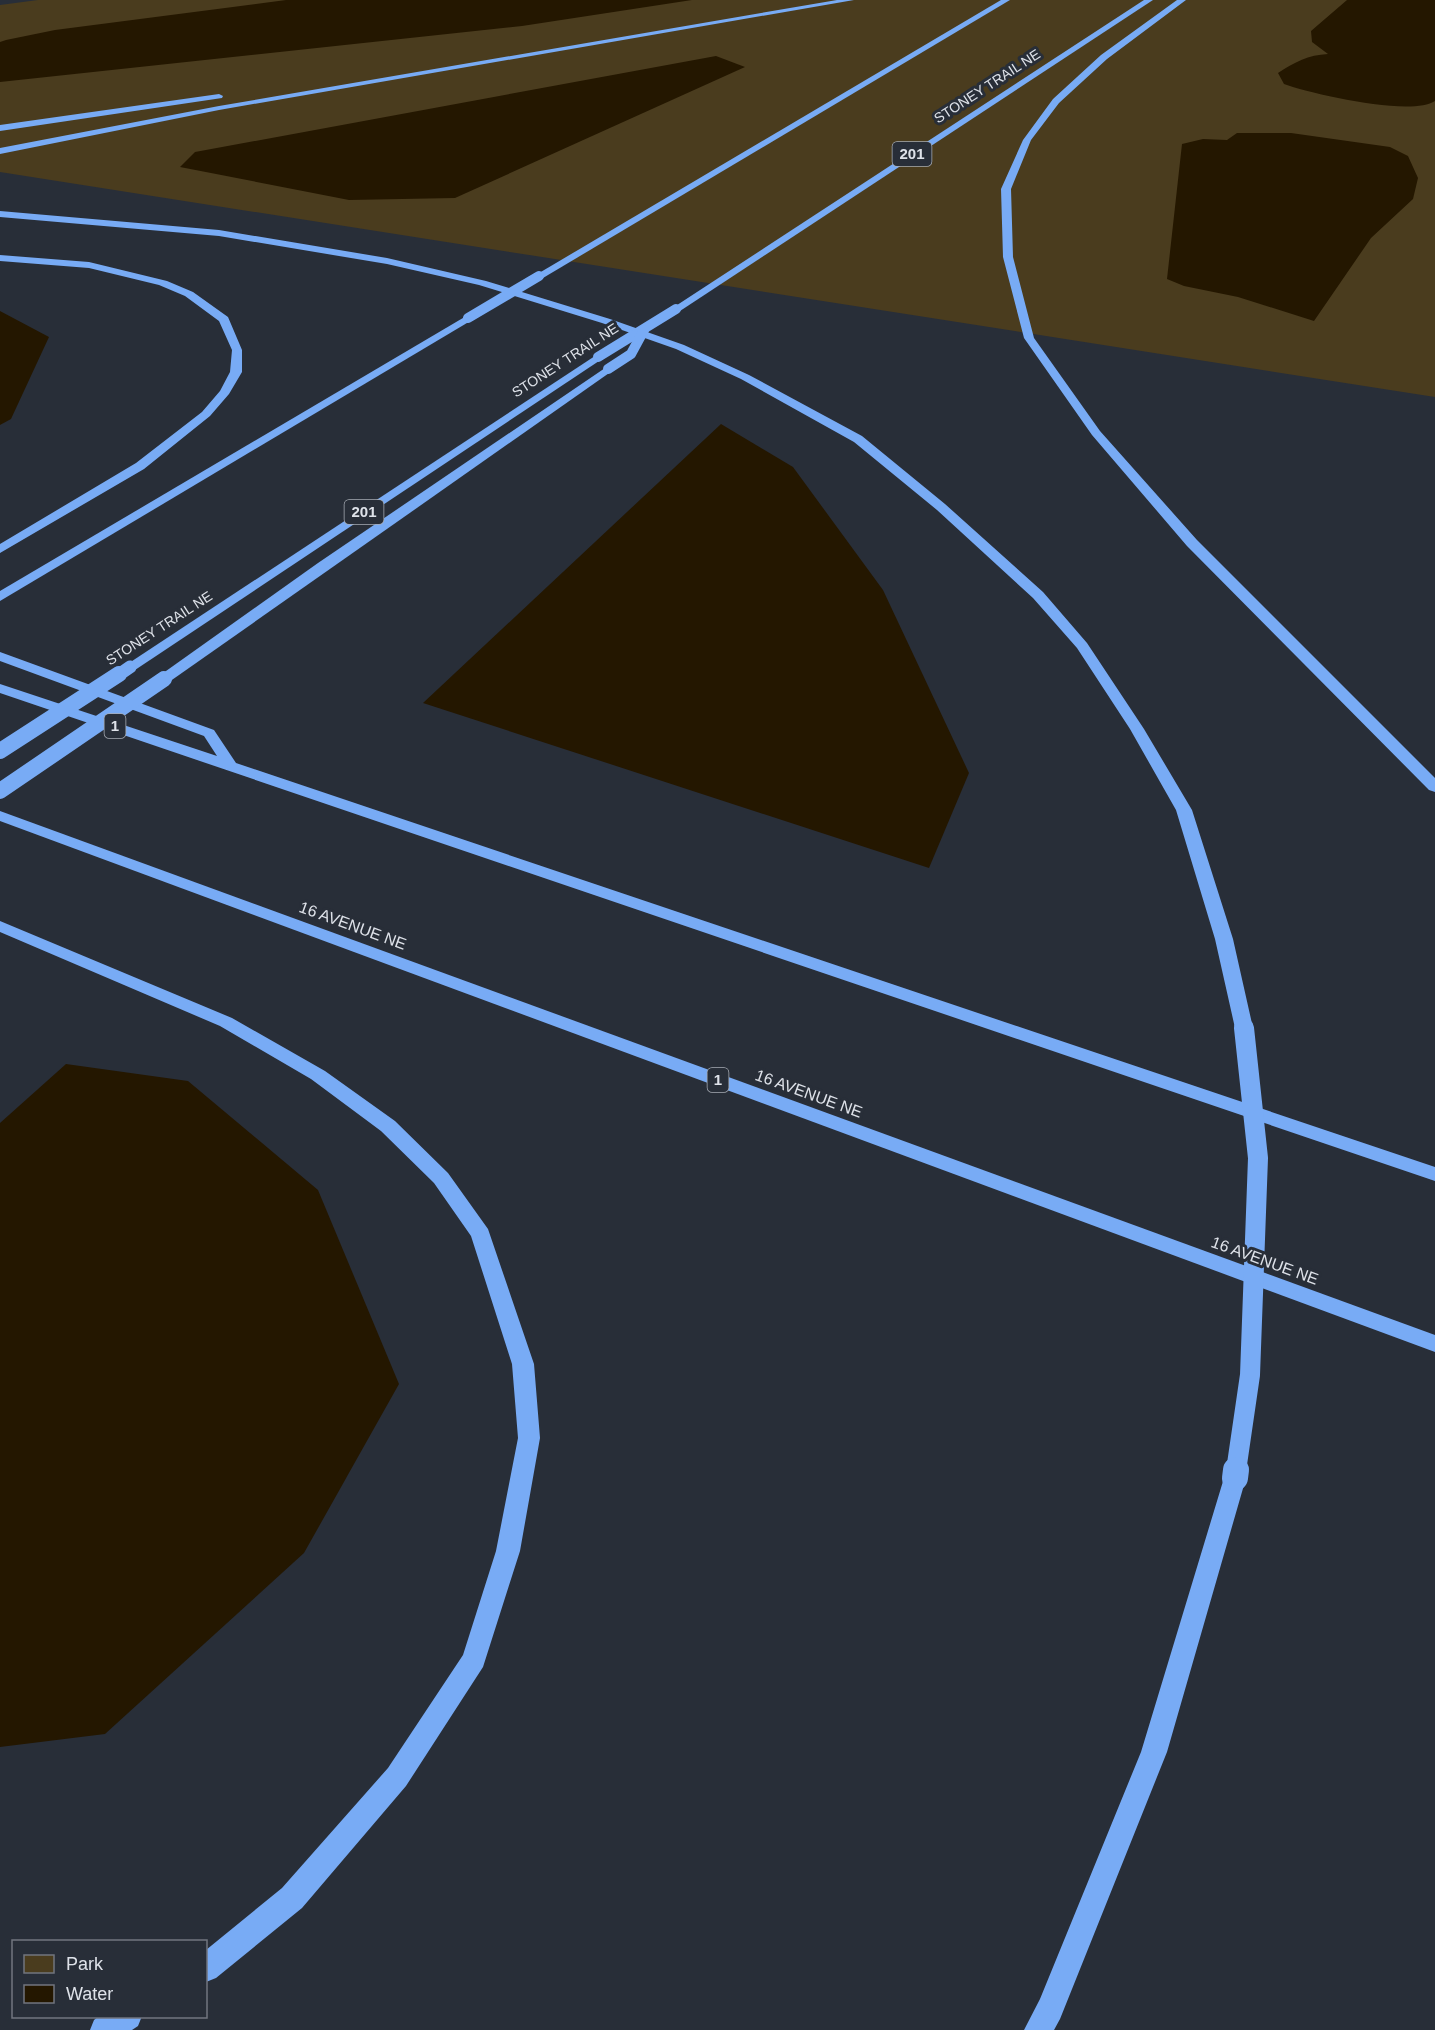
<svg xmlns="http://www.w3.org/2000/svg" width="1435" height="2030" viewBox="0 0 1435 2030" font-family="Arial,sans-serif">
<rect width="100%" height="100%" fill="#282e38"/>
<path fill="#4a3c1e" d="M38 0H1435V397L0 172V5Z"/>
<g fill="#241700">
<path d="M286 0H692L522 26 0 82V42L6 40 55 30Z"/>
<path d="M1347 0H1435V101C1411 117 1312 94 1284 84L1278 73C1295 62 1308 55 1328 54L1312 42 1311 31Z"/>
<path d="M716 56 745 67 455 198 349 200 180 167 195 152Z"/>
<path d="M1237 133H1291L1390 147 1408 156 1418 178 1413 199 1371 238 1314 321 1238 297 1184 286 1167 279 1182 144 1203 139 1227 140Z"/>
<path d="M0 311 49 337 11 419 0 425Z"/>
<path d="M721 424 793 467 883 590 969 773 929 868 423 703Z"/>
<path d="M66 1064 188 1081 318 1190 399 1384 304 1553 105 1734 0 1747V1123Z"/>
</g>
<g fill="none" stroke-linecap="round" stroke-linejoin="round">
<g fill="#78abf5" fill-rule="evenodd">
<path d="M837 0H854L219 110 0 154V148L219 106Z"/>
<path d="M1001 0H1010L543 278 534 276Z"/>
<path d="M1144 0H1153L680 311 671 309Z"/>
<path d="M1177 0H1186L1107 59 1059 103 1031 140 1011 189 1013 257 1034 338 1100 431 1197 540 1435 778V792L1429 790 1187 546 1092 435 1024 338 1003 257 1001 189 1023 140 1053 99 1101 55Z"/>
<path d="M219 94 223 96 222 98 0 131V125Z"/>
<path d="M0 211 219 230 387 258 486 281 610 319 684 345 749 375 862 436 945 504 1043 592 1087 643 1144 729 1192 810 1233 939 1253 1028 1250 1032H1238L1235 1028 1215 939 1176 810 1130 729 1077 648 1033 598 937 510 854 442 741 379 676 349 602 323 479 285 387 264 219 236 0 217Z"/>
<path d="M0 255 89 262 167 281 193 292 228 317 242 350V372L229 394 210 416 144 469 0 553V544L136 463 202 412 220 391 230 372 232 350 219 321 185 296 159 285 89 268 0 261Z"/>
<path d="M468 315 472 316V320L0 601V591Z"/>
<path d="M598 354 602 355V359L135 670 130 671 123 667Z"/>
<path d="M608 366 612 367V371L169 682H159L157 679 159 676 318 563Z"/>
<path d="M0 652 214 730 236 763 1435 1167V1181L0 693V684L217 756 204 736 0 661Z"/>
<path d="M0 811 1435 1335V1352L0 821Z"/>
<path d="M0 921 232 1018 325 1071 395 1121 448 1173 488 1229 534 1364 540 1438 520 1551 483 1667 406 1786 302 1908 216 1978 206 1982V1950L282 1888 388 1768 463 1655 496 1551 518 1438 512 1364 471 1236 434 1183 381 1131 311 1079 220 1026 0 932Z"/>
<path d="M1235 1469 1243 1471 1246 1478 1167 1752 1060 2019 1054 2030H1024L1040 1999 1141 1752 1224 1478 1227 1471Z"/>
<path d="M99 2016H142L138 2026 132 2030H90L94 2020Z"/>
</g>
<g stroke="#78abf5" stroke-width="10">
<path d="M468 318 539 276"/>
<path d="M598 357 676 309"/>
<path d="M608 369 631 354 644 330"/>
</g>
<path stroke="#78abf5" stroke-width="13" d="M117 676 130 667"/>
<g stroke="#78abf5" stroke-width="16">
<path d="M0 751 119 674"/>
<path d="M0 791 164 679"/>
</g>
<path stroke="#78abf5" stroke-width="20" d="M1236 1471 1250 1375 1258 1158 1244 1028"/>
<path stroke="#78abf5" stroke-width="26" d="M1235 1478 1236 1470"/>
</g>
<g text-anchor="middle" stroke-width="6" stroke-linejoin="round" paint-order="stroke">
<g font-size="14" fill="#dee2e9" stroke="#282e38">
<text transform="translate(987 86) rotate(-33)" y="5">STONEY TRAIL NE</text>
<text transform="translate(565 360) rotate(-33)" y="5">STONEY TRAIL NE</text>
<text transform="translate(159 628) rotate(-33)" y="5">STONEY TRAIL NE</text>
</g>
<g fill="#282e38" stroke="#a7acb4" stroke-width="1.5">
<rect x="892.5" y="142" width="39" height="24" rx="4.5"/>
<rect x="344.5" y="500" width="39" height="24" rx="4.5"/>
<rect x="104.5" y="714" width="21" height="24" rx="4.5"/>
<rect x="707.5" y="1068" width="21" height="24" rx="4.5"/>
</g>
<g font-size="15" font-weight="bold" fill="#dee2e9">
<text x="912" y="159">201</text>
<text x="364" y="517">201</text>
<text x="115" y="731">1</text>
<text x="718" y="1085">1</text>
</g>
<g font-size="16" fill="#dee2e9" stroke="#282e38">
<text transform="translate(353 925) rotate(20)" y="6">16 AVENUE NE</text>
<text transform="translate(809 1093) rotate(20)" y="6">16 AVENUE NE</text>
<text transform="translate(1265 1260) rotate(20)" y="6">16 AVENUE NE</text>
</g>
</g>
<rect x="12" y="1940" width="195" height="78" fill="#282e38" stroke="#71767f" stroke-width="1.5"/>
<rect x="24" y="1955" width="30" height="18" fill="#4a3c1e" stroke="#71767f" stroke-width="1.5"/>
<text x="66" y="1970" font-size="18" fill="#dee2e9">Park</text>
<rect x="24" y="1985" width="30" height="18" fill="#241700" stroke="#71767f" stroke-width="1.5"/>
<text x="66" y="2000" font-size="18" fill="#dee2e9">Water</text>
</svg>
